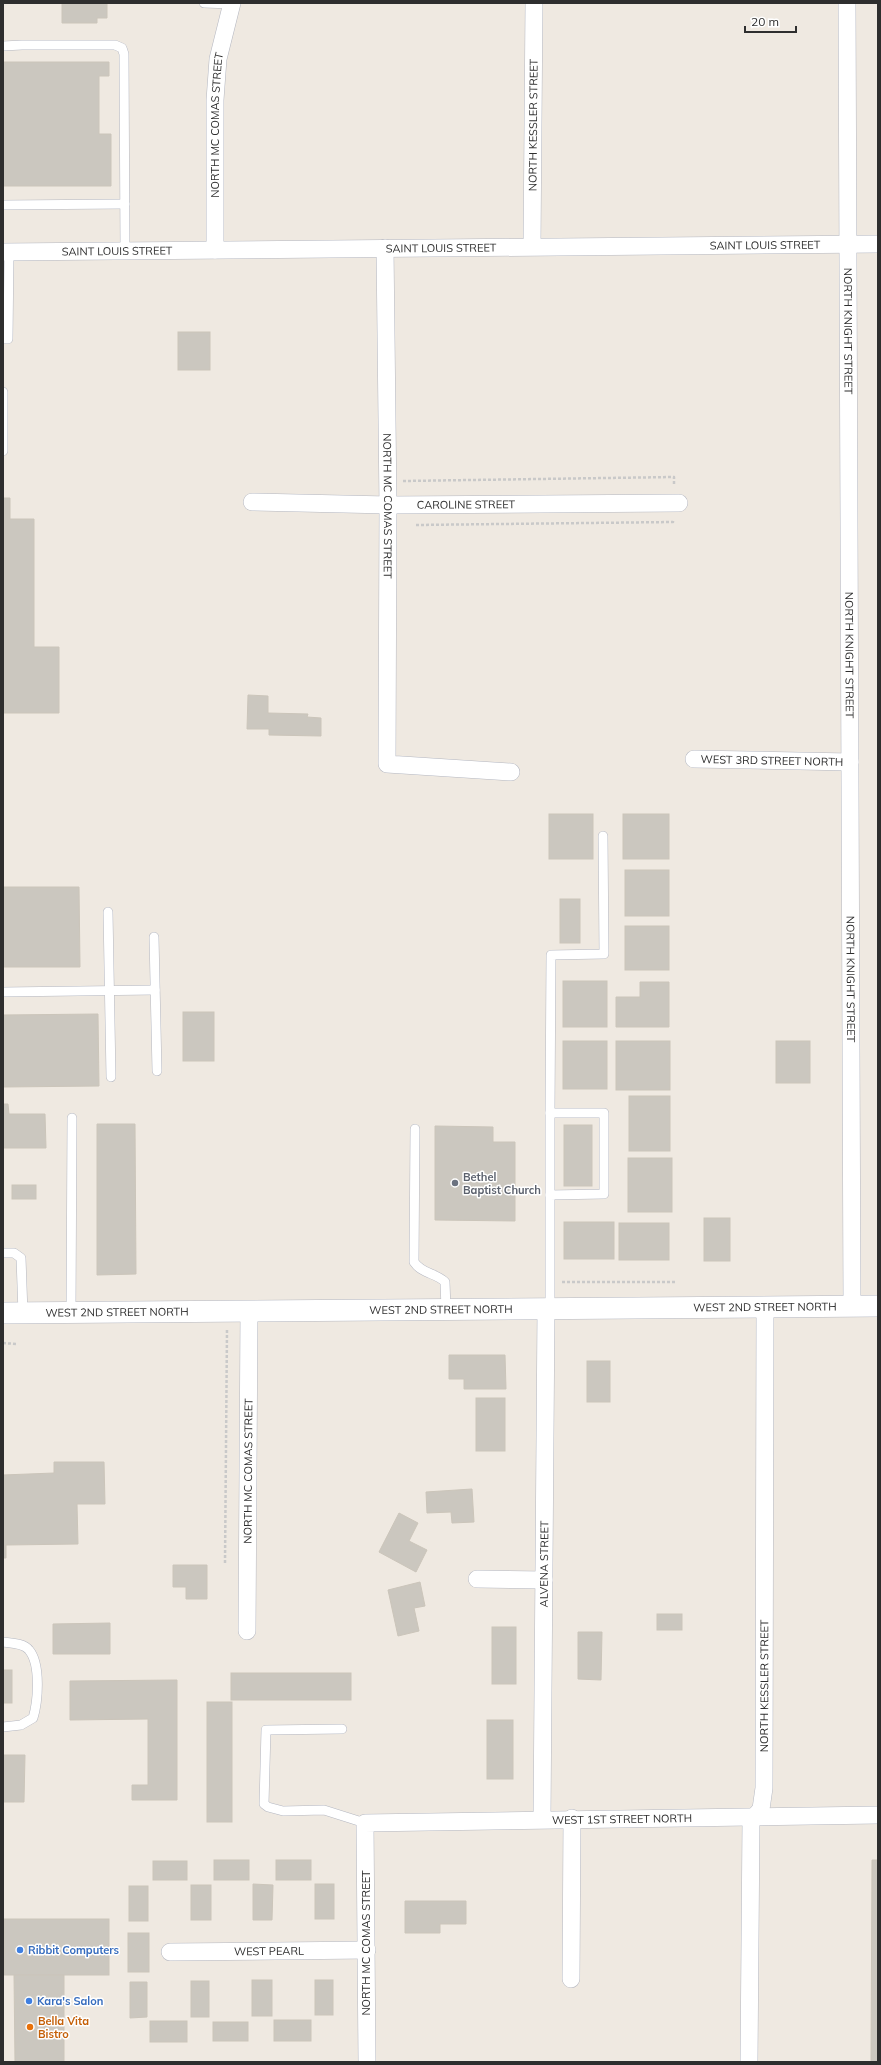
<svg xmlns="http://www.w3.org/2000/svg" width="881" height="2065" viewBox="0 0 881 2065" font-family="Mulish,sans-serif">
<rect width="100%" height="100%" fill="#efe9e1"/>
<g fill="#cbc7bf" stroke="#cbc5ba">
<path d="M62 3H107V18H97V23H62Z"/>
<path d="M3 62H109V76H99V134H111V186H3Z"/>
<rect x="178" y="332" width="32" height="38"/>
<path d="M3 498H10V519H34V647H59V713H3Z"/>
<path d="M248 695 268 696V713L308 714 307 717 321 718V736L269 735V729H247Z"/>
<rect x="549" y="814" width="44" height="45"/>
<rect x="623" y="814" width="46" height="45"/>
<rect x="625" y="870" width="44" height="46"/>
<path d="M3 887H79L80 967H3Z"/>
<rect x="560" y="899" width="20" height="44"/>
<rect x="625" y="926" width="44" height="44"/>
<rect x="563" y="981" width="44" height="46"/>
<path d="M640 982H669V1027H616V997H640Z"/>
<rect x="183" y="1012" width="31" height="49"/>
<path d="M98 1014 99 1086 3 1087V1015Z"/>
<rect x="563" y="1041" width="44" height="48"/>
<rect x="616" y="1041" width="54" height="49"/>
<rect x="776" y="1041" width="34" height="42"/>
<rect x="629" y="1096" width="41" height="55"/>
<path d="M3 1104H8L9 1114H45L46 1148H3Z"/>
<path d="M97 1124H135L136 1274 97 1275Z"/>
<rect x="564" y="1125" width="28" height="61"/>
<path d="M435 1126 493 1127V1142H515V1221L435 1220Z"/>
<rect x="628" y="1158" width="44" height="54"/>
<rect x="12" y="1185" width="24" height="14"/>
<rect x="704" y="1218" width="26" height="43"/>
<rect x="564" y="1222" width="50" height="37"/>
<rect x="619" y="1223" width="50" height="37"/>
<path d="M449 1355H505L506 1389H464V1379H449Z"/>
<rect x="587" y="1361" width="23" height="41"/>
<rect x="476" y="1398" width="29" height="53"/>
<path d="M54 1462H104L105 1504H77L78 1544 6 1545V1558H3V1475L54 1473Z"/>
<path d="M472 1489 474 1522 452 1523 451 1512 427 1513 426 1492Z"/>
<path d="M399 1513 418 1523 409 1541 427 1550 416 1572 379 1552Z"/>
<path d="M173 1565H207V1599H186V1587H173Z"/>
<path d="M420 1582 425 1606 414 1608 419 1631 398 1636 388 1590Z"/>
<rect x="657" y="1614" width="25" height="16"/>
<path d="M110 1623V1654H53V1624Z"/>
<rect x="492" y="1627" width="24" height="57"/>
<path d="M578 1632H602L601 1680 578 1679Z"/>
<rect x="3" y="1670" width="9" height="33"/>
<rect x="231" y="1673" width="120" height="27"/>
<path d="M177 1680V1800H132V1785H148V1719L70 1720V1681Z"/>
<rect x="207" y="1702" width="25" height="120"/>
<rect x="487" y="1720" width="26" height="59"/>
<path d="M3 1755H25L24 1802H3Z"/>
<rect x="214" y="1860" width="35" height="20"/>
<rect x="276" y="1860" width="35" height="20"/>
<path d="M872 1860H878V2062H871Z"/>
<rect x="153" y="1861" width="34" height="19"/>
<path d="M253 1884 273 1885 272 1920H253Z"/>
<rect x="315" y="1884" width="19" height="35"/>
<rect x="191" y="1885" width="20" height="35"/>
<rect x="129" y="1886" width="19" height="35"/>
<path d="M405 1901H466V1924H440V1933H405Z"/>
<rect x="4" y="1919" width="105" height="56"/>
<rect x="128" y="1933" width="21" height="39"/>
<path d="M14 1975H64V2062H15Z"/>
<rect x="252" y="1980" width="20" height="36"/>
<rect x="315" y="1980" width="18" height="35"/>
<rect x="191" y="1981" width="18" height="36"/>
<path d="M130 1982H147V2017L130 2018Z"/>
<rect x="274" y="2020" width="37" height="21"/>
<rect x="150" y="2021" width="37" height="21"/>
<rect x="213" y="2022" width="35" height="19"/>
</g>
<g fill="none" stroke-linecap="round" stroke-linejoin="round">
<g stroke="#b4b7c1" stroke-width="10">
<g id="service">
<path d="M204 3 232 4"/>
<path d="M3 46 22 45H115L122 48 124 54 125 251"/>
<path d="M3 205 125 204"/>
<path d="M3 339H8L9 252"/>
<path d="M3 392V451"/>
<path d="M108 912 111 1077"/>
<path d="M154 937 157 1071"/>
<path d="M3 992 155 990"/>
<path d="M550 1113V1195"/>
<path d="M415 1129 414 1262C422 1274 436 1273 445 1282L446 1309"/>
<path d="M3 1253H14L21 1258 23 1313"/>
<path d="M550 1309V1195L604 1194V1113H550L551 955 604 954 603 836"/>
<path d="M71 1312 72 1118"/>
<path d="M3 1642C11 1643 24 1643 29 1650 41 1664 38 1702 33 1718L21 1725 3 1727"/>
<path d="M342 1729 266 1730 264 1804 268 1807 283 1811 324 1810 365 1823"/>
</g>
</g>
<g stroke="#b4b7c1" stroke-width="18">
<g id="minor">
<path id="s1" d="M847 3 852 1306"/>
<path id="s2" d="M532 246 534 3"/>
<path id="s3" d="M385 248 388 505 387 764 511 772"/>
<path id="s4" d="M215 250V100L218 59 232 3"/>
<path id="s5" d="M3 252 878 244"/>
<path id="s6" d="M252 502 388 505 679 503"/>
<path id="s7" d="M694 759 850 762"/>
<path d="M477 1579 544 1580"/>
<path id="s8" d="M247 1631 249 1311"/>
<path id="s9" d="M542 1819 546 1309"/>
<path id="s10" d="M170 1952 367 1950"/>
<path d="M571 1979 572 1818"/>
<path id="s11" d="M367 2062 365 1823 878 1815"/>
<path id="s12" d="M749 2062 751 1821 761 1809 764 1788 765 1307"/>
</g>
</g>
<g stroke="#b4b7c1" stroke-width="22">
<g id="tertiary">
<path id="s13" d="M3 1313 878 1306"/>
</g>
</g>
<g stroke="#c9c9c9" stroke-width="2.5" stroke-dasharray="3 2" stroke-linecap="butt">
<path d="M403 481 674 477V486"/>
<path d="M416 525 673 522V519"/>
<path d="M562 1282H676"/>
<path d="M3 1343 16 1344"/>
<path d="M225 1563 227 1330"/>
</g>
<use href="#service" stroke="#fff" stroke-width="9"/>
<use href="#minor" stroke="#fff" stroke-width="17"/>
<use href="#tertiary" stroke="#fff" stroke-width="21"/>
</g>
<circle fill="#6b7280" stroke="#fff" stroke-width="1.5" cx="455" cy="1183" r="4"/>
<g fill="#3f7fe0" stroke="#fff" stroke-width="1.5">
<circle cx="20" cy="1950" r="4"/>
<circle cx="29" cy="2001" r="4"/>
</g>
<circle fill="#e8710a" stroke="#fff" stroke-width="1.5" cx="30" cy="2027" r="4"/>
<g text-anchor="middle" stroke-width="3" stroke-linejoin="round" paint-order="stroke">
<g font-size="11" fill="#2e2e2e" stroke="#fff">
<text dy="4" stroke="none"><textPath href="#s2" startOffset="121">NORTH KESSLER STREET</textPath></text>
<text dy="4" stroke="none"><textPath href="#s4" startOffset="125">NORTH MC COMAS STREET</textPath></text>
<text dy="4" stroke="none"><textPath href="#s5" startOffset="762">SAINT LOUIS STREET</textPath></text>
<text dy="4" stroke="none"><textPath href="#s5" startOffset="438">SAINT LOUIS STREET</textPath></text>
<text dy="4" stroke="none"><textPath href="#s5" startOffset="114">SAINT LOUIS STREET</textPath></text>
<text dy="4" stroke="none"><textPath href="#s1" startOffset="328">NORTH KNIGHT STREET</textPath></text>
<text dy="4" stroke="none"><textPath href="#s6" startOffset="214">CAROLINE STREET</textPath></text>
<text dy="4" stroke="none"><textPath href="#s3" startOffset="258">NORTH MC COMAS STREET</textPath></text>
<text dy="4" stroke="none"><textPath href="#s1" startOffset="652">NORTH KNIGHT STREET</textPath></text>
<text dy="4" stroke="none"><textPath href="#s7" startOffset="78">WEST 3RD STREET NORTH</textPath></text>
<text dy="4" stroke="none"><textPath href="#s1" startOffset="976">NORTH KNIGHT STREET</textPath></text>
<text dy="4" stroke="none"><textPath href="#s13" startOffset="762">WEST 2ND STREET NORTH</textPath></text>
<text dy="4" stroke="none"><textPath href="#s13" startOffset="438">WEST 2ND STREET NORTH</textPath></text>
<text dy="4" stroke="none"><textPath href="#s13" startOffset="114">WEST 2ND STREET NORTH</textPath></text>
<text dy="4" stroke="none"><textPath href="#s8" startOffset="160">NORTH MC COMAS STREET</textPath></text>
<text dy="4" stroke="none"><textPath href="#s9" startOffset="255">ALVENA STREET</textPath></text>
<text dy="4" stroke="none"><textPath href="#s12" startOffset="380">NORTH KESSLER STREET</textPath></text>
<text dy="4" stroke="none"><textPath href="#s11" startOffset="496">WEST 1ST STREET NORTH</textPath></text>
<text transform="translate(366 1943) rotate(-90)" y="4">NORTH MC COMAS STREET</text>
<text dy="4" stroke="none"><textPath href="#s10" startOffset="99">WEST PEARL</textPath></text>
</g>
<g font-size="11" font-weight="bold" fill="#5b616d" stroke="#fff" text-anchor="start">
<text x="463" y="1181">Bethel<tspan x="463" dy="13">Baptist Church</tspan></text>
</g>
<g font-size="11" font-weight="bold" fill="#366cbe" stroke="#fff" text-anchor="start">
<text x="28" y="1954">Ribbit Computers</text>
<text x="37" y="2005">Kara's Salon</text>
</g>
<g font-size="11" font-weight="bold" fill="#c56008" stroke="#fff" text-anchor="start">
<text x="38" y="2025">Bella Vita<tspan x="38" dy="13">Bistro</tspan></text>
</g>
</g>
<rect width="881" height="2065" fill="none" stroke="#2e2e2e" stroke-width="8"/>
<path d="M745 26v6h51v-6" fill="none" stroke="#2e2e2e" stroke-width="2"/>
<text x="751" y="26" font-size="12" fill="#2e2e2e" stroke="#ffffff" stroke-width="3" paint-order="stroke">20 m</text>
</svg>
